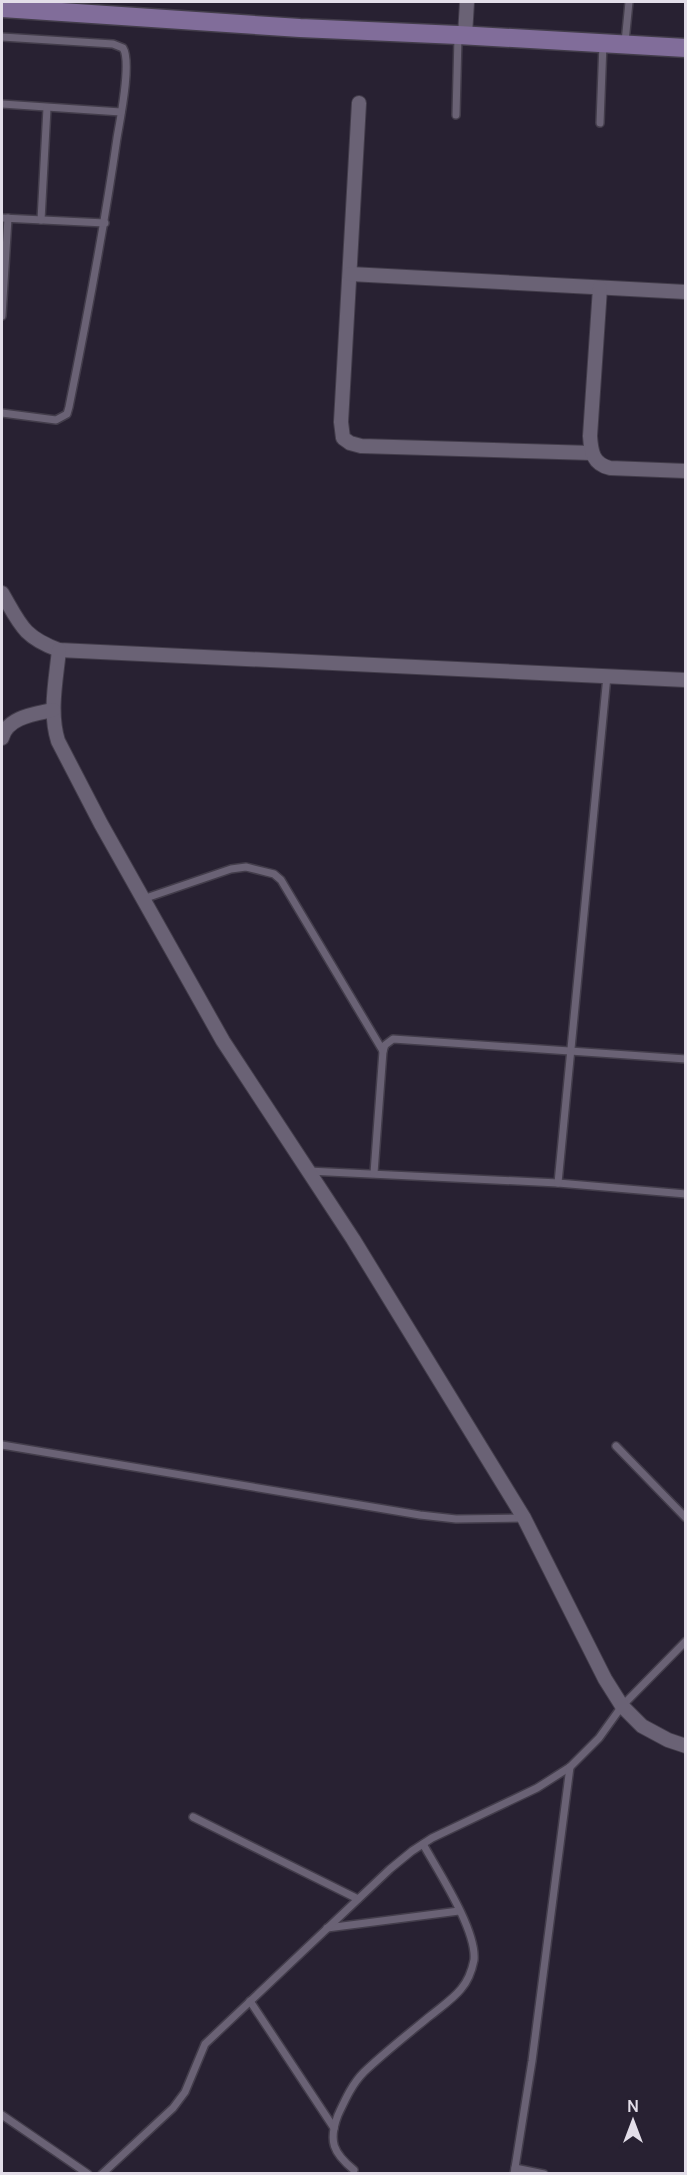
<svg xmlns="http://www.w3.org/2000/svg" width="687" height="2175" viewBox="0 0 687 2175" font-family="Manrope,sans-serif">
<rect width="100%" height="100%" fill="#282132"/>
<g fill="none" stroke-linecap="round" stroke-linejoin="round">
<g stroke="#433d4b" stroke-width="10">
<g id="lane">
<path d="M2 37 113 44 123 48C132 62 120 120 117 138 104 228 87 318 69 407L67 414 56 420 2 413"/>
<path d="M625 42 629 2"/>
<path d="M2 104 121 112"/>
<path d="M456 115 458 37"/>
<path d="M600 123 603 43"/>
<path d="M2 218 105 223"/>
<path d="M41 220 47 108"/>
<path d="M2 316 8 218"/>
<path d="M143 899 231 869 246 867 274 874 281 880 383 1051"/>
<path d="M308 1171 558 1183 686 1194"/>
<path d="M374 1173 383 1051 385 1045 393 1039 686 1059"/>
<path d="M558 1183 607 676"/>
<path d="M2 1445 420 1515 456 1519 524 1518"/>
<path d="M616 1446 686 1518"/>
<path d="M193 1817 358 1899"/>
<path d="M327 1928 459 1911"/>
<path d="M250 2001 334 2128"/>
<path d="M2 2115 88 2174"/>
<path d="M515 2168 544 2174"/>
<path d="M354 2170C333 2153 328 2141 338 2115 345 2100 352 2084 364 2072 385 2052 408 2034 430 2016 441 2007 453 1999 461 1989 468 1981 472 1970 474 1960 477 1930 438 1871 423 1844"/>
<path d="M102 2174 173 2108 185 2092 205 2044 390 1869 412 1851 432 1838 537 1788 570 1767 599 1738 622 1706 686 1641"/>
<path d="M514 2174 532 2061 570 1767"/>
</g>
</g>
<g stroke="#433d4b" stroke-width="16">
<g id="street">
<path d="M465 35 467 2"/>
<path d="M359 103 341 422 343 438 350 443 361 446 592 453"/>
<path d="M350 274 686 292"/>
<path d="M600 288 590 436C591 452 593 464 610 468L686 471"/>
<path d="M2 593C20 624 23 637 59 650L686 680"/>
<path d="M59 650C56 680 49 712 58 741L101 824 223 1041 353 1239 524 1518 605 1679 622 1706 642 1726 668 1740 686 1746"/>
<path d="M2 738C7 717 35 714 53 710"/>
</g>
</g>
<g stroke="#433d4b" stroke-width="21">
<path id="secondary" d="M2 8 300 28 458 35 686 48"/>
</g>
<use href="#lane" stroke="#6a6275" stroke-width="7"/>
<use href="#street" stroke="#6a6275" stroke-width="14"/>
<use href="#secondary" stroke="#816d9a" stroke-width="18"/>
</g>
<rect width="687" height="2175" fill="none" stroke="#e3dee9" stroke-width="6"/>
<g transform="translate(633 2121)" stroke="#282132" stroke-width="4.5" paint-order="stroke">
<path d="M0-4.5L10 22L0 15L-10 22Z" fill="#e3dee9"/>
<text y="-9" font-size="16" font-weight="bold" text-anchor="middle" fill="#e3dee9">N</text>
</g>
</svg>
